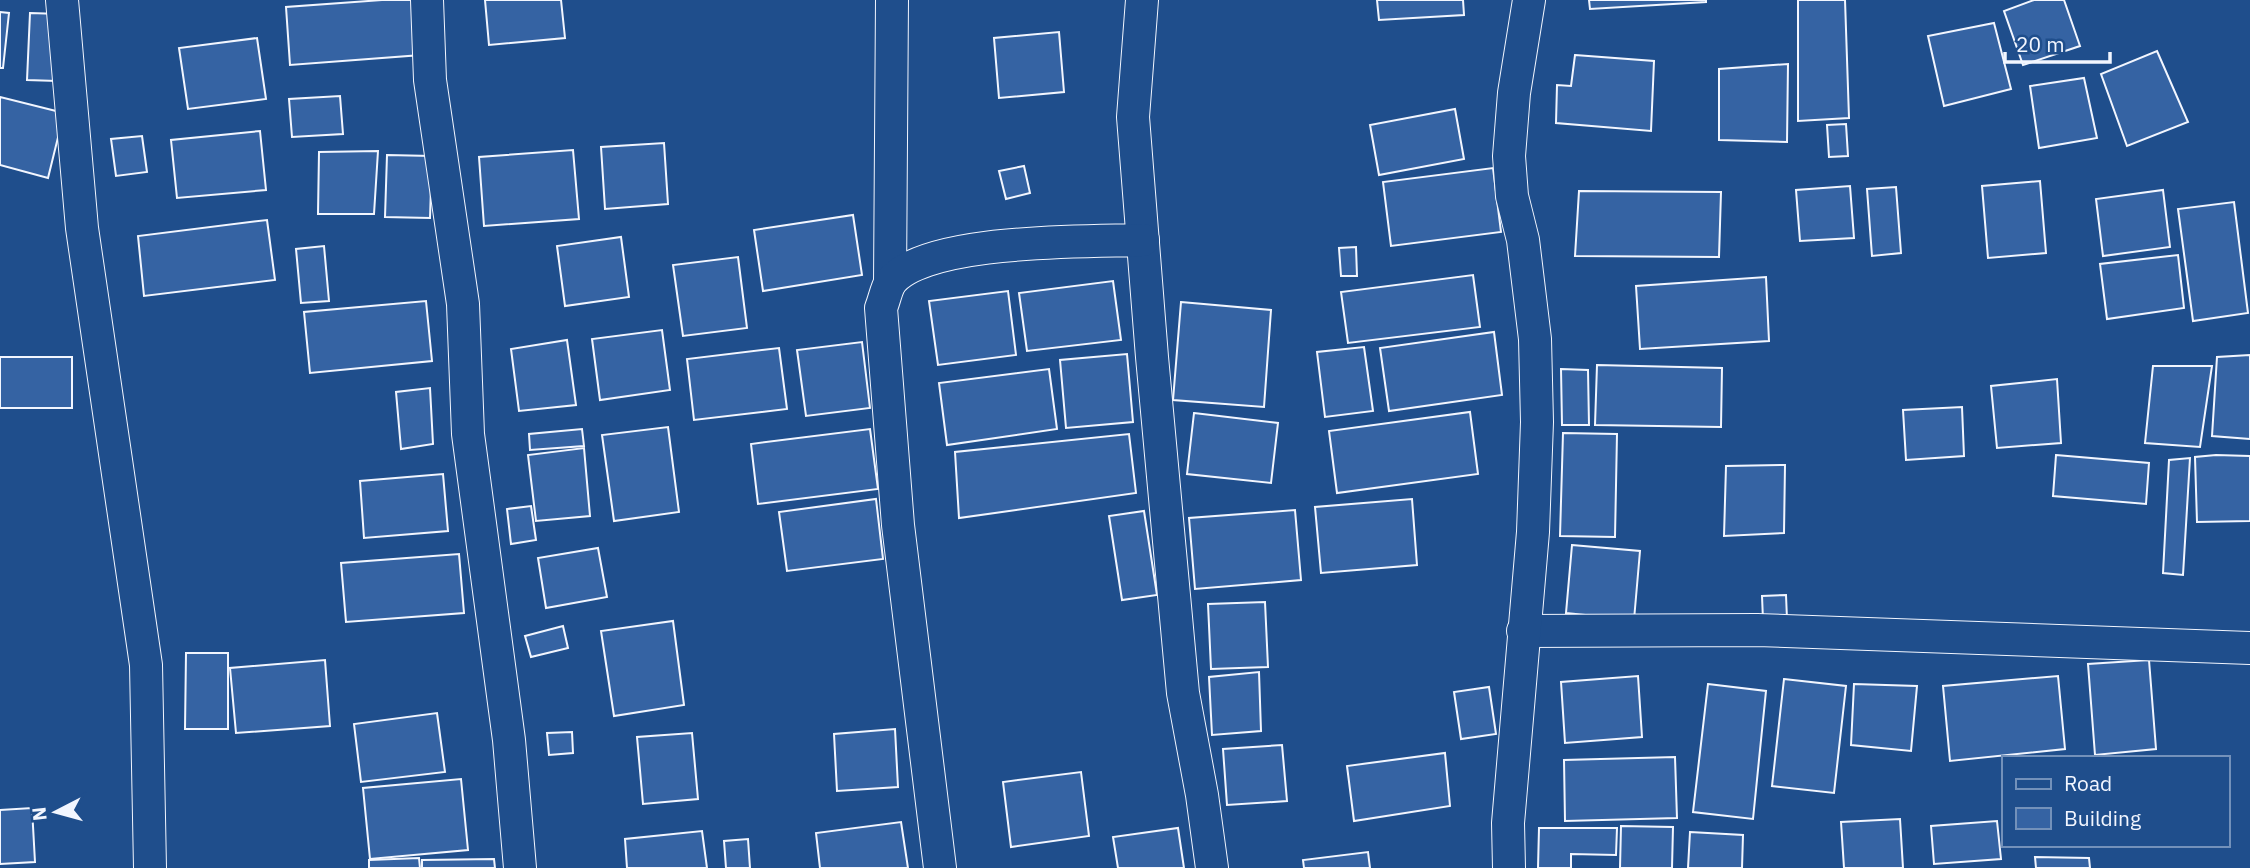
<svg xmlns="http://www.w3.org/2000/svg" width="2250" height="868" viewBox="0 0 2250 868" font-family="'IBM Plex Sans',sans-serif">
<rect width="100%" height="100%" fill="#1f4e8c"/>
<g fill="#3563a3" stroke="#f2f6ff" stroke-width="2">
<path d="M382 0H417L421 55 290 65 286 7Z"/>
<path d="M485 0H561L565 38 489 45Z"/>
<path d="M1377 0H1463L1464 15 1379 20Z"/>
<path d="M1589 0H1706V2L1590 9Z"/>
<path d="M1798 0H1845L1849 118 1798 121Z"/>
<path d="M2034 0H2064L2080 46 2023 65 2004 11Z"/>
<path d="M0 12 9 13 3 68H0Z"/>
<path d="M30 13 60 14 57 81 27 80Z"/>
<path d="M1994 23 2011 89 1944 106 1928 36Z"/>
<path d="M1059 32 1064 92 999 98 994 38Z"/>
<path d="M257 38 266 99 188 109 179 48Z"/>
<path d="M2157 51 2188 122 2127 146 2101 74Z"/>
<path d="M1575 55 1654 61 1651 131 1556 123 1557 85 1571 86Z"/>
<path d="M1788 64 1787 142 1719 140V69Z"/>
<path d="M2084 78 2097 138 2039 148 2030 86Z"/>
<path d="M340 96 343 134 292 137 289 99Z"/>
<path d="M0 97 64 113 48 178 0 165Z"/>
<path d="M1455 109 1464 159 1379 175 1370 125Z"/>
<path d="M1846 124 1848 156 1829 157 1827 125Z"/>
<path d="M260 131 266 190 177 198 171 140Z"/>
<path d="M142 136 147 172 116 176 111 139Z"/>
<path d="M664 143 668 204 605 209 601 147Z"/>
<path d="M573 150 579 219 484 226 479 157Z"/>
<path d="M378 151 374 214H318L319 152Z"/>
<path d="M387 155 432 156 430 218 385 217Z"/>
<path d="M1024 166 1030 193 1006 199 999 171Z"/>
<path d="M1493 168 1501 232 1391 246 1383 182Z"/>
<path d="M2040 181 2046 253 1988 258 1982 186Z"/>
<path d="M1850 186 1854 238 1800 241 1796 190Z"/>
<path d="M1896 187 1901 253 1872 256 1867 189Z"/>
<path d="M2163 190 2170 247 2103 256 2096 199Z"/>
<path d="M1579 191 1721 192 1719 257 1575 256Z"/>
<path d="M2234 202 2248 313 2193 321 2178 209Z"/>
<path d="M853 215 862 275 763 291 754 230Z"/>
<path d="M267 220 275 280 144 296 138 236Z"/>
<path d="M621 237 629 297 565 306 557 246Z"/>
<path d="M324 246 329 301 301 303 296 249Z"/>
<path d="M1356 247 1357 276H1341L1339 248Z"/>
<path d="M2178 255 2184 308 2107 319 2100 264Z"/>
<path d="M738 257 747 328 683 336 673 265Z"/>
<path d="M1473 275 1480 327 1348 343 1341 292Z"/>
<path d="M1766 277 1769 341 1640 349 1636 286Z"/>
<path d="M1113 281 1121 340 1027 351 1019 293Z"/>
<path d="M1008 291 1016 355 938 365 929 301Z"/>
<path d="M426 301 432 361 310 373 304 312Z"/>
<path d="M1181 302 1271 310 1264 407 1173 400Z"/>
<path d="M662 330 670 390 600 400 592 339Z"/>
<path d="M1494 332 1502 395 1389 411 1380 348Z"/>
<path d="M567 340 576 405 519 411 511 349Z"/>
<path d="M862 342 870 408 806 416 797 350Z"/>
<path d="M1364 347 1373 411 1325 417 1317 352Z"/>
<path d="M779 348 787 409 694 420 687 359Z"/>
<path d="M1127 354 1133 422 1066 428 1060 360Z"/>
<path d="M2250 355V439L2212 436 2217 357Z"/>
<rect x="0" y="357" width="72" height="51"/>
<path d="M1597 365 1722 368 1721 427 1595 425Z"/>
<path d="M2153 366H2212L2200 447 2145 443Z"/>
<path d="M1049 369 1057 429 947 445 939 383Z"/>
<path d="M1561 369 1588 370 1589 425H1562Z"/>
<path d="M2057 379 2061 443 1997 448 1991 386Z"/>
<path d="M430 388 433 444 401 449 396 392Z"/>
<path d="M1962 407 1964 456 1906 460 1903 410Z"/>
<path d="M1470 412 1478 474 1337 493 1329 431Z"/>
<path d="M1194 413 1278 423 1271 483 1187 474Z"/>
<path d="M668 427 679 512 614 521 602 435Z"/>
<path d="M582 429 584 446 530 450 529 434Z"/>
<path d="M870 429 878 489 758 504 751 444Z"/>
<path d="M1563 433 1617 434 1615 537 1560 536Z"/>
<path d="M1129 434 1136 493 959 518 955 452Z"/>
<path d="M584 448 590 516 536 521 528 455Z"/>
<path d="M2056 455 2149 463 2146 504 2053 496Z"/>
<path d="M2216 455 2250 456V521L2197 522 2195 457Z"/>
<path d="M2190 458 2183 575 2163 573 2169 460Z"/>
<path d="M1785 465 1784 533 1724 536 1726 466Z"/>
<path d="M443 474 448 531 364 538 360 481Z"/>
<path d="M876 499 883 559 787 571 779 512Z"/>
<path d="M1412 499 1417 565 1321 573 1315 507Z"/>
<path d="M531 506 536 540 511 544 507 509Z"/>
<path d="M1295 510 1301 580 1195 589 1189 518Z"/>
<path d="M1144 511 1157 595 1122 600 1109 516Z"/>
<path d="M1572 545 1640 551 1634 620 1566 613Z"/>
<path d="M598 548 607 597 546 608 538 558Z"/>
<path d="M459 554 464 613 346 622 341 563Z"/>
<path d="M1786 595 1787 619 1763 620 1762 596Z"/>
<path d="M1265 602 1268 667 1211 669 1208 604Z"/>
<path d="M673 621 684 705 614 716 601 631Z"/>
<path d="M563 626 568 648 531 657 525 636Z"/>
<path d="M186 653H228V729H185Z"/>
<path d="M325 660 330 726 236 733 230 668Z"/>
<path d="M2149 660 2156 749 2095 755 2088 664Z"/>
<path d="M1259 672 1261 731 1212 735 1209 677Z"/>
<path d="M1638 676 1642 737 1565 743 1561 682Z"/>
<path d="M2058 676 2065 749 1950 761 1943 686Z"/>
<path d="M1784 679 1846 686 1834 793 1772 786Z"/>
<path d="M1708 684 1766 691 1753 819 1693 812Z"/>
<path d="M1854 684 1917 686 1911 751 1851 745Z"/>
<path d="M1489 687 1496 734 1461 739 1454 692Z"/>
<path d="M437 713 445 772 361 782 354 724Z"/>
<path d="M895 729 898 787 837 791 834 734Z"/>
<path d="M572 732 573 753 549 755 547 733Z"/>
<path d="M692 733 698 799 643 804 637 737Z"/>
<path d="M1282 745 1287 801 1227 805 1223 749Z"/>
<path d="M1445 753 1450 806 1354 821 1347 766Z"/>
<path d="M1675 757 1677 818 1565 821 1564 760Z"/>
<path d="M1081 772 1089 836 1011 847 1003 782Z"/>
<path d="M461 779 468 850 370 859 363 788Z"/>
<path d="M32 808 35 862 0 864V810Z"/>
<path d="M1900 819 1903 868H1844L1841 822Z"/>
<path d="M1997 821 2001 859 1934 864 1931 826Z"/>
<path d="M901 822 908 868H820L816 833Z"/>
<path d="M1621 826 1673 827 1672 868H1620Z"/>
<path d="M1178 828 1184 868H1118L1113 837Z"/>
<path d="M1539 828H1617L1616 855 1571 854V868H1538Z"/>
<path d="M702 831 707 868H627L625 839Z"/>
<path d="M1690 832 1743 835 1742 868H1688Z"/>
<path d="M748 839 750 868H726L724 841Z"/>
<path d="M1368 852 1370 868H1304L1303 860Z"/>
<path d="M2035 857 2089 858 2090 868H2036Z"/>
<path d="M419 858 420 868H369V860Z"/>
<path d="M494 859 495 868H422V860Z"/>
</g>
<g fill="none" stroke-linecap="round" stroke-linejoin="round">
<g stroke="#f2f6ff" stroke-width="34">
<g id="street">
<path d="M62 0 82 228 146 665 150 868"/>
<path d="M427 0 430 80 463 304 468 434 509 740 520 868"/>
<path d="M1142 0 1133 117 1152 357 1183 693 1202 795 1212 868"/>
<path d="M890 283 892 0"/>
<path d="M1523 631 1757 630 2250 648"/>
<path d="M940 868 898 525 881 308C884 301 886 290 890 283 922 238 1089 242 1143 240"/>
<path d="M1509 868 1508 823 1533 532 1537 422 1535 339 1523 240 1512 196 1509 156 1514 93 1529 0"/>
</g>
</g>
<use href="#street" stroke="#1f4e8c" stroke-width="32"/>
</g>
<rect x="2002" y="756" width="228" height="91" fill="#1f4e8c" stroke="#7391ba" stroke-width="2"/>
<rect x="2016" y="779" width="35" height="10" fill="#1f4e8c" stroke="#7391ba" stroke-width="2"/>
<text x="2064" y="791" font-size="21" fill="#f2f6ff">Road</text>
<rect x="2016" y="808" width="35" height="21" fill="#3563a3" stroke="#7391ba" stroke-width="2"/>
<text x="2064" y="826" font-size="21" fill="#f2f6ff">Building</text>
<g transform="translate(56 812) rotate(264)" stroke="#1f4e8c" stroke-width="5" paint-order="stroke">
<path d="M0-5L12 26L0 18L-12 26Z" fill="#f2f6ff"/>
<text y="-10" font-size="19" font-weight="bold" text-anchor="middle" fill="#f2f6ff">N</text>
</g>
<path d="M2005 52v10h105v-10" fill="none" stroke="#f2f6ff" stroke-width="3.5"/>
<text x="2016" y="52" font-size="21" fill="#f2f6ff" stroke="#1f4e8c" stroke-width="5" paint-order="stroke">20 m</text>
</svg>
